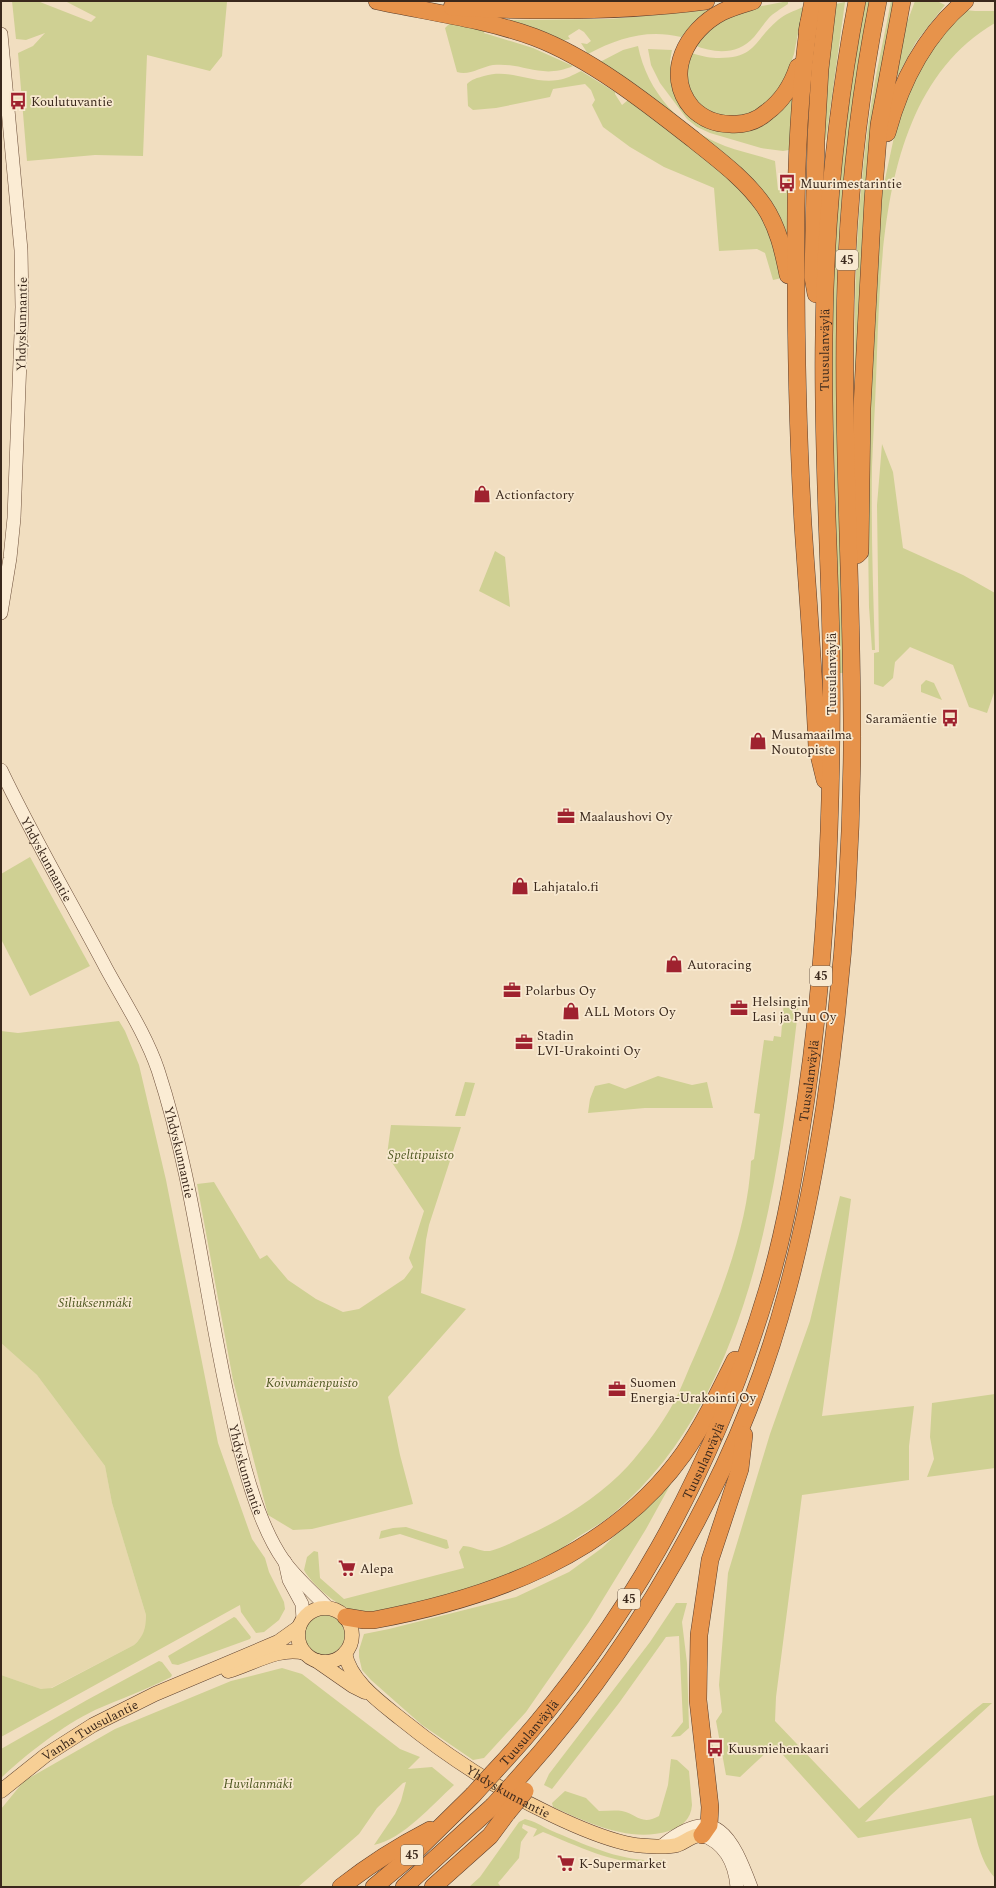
<svg xmlns="http://www.w3.org/2000/svg" width="996" height="1888" viewBox="0 0 996 1888" font-family="Spectral,serif">
<rect width="100%" height="100%" fill="#f1dec0"/>
<path fill="#e7d8ad" d="M1 1343 37 1375 105 1466 112 1503 146 1615V1627L143 1635 134 1645 47 1690 41 1689 1 1675Z"/>
<g fill="#cfd093">
<path d="M12 1 40 2 91 22 96 17 65 1 227 2 222 56 210 71 147 55 143 156 95 155 27 161 18 53 33 46 45 33 26 40 16 39Z"/>
<path d="M788 1V4C781 9 773 13 768 19 763 25 759 31 754 37 738 55 715 54 694 45L711 27 746 9Z"/>
<path d="M865 1H870L848 139 839 230 837 278 836 338 843 673H840L831 338 835 229 848 95Z"/>
<path d="M891 1H899L855 398C853 293 857 184 875 81 880 54 886 28 891 1Z"/>
<path d="M915 1H937L945 5 916 42 897 77 902 36Z"/>
<path d="M845 2 826 140 823 139 831 38 836 4Z"/>
<path d="M803 7 794 54 782 89 751 116 719 118 697 103 685 79 691 53C699 55 708 58 716 58 757 59 753 41 778 20 785 14 794 11 803 7Z"/>
<path d="M709 10 681 37C647 29 618 38 588 54L581 43 587 44 591 41 584 32 579 29 568 36 570 39 558 42 503 20 610 19Z"/>
<path d="M965 10 975 11H995V23C878 91 881 262 876 380 875 409 873 438 872 467 871 528 873 589 875 650H872L869 607 867 470 881 198 897 123 903 104 928 53Z"/>
<path d="M451 22 484 31V33L533 48 573 66C541 80 523 62 493 65 481 67 469 76 457 72L445 28Z"/>
<path d="M638 46C647 92 681 129 725 146 741 152 758 155 775 161L778 190 788 189 791 222V252L778 218 598 63 623 50Z"/>
<path d="M648 49 672 50 670 61 673 84 723 130 796 87 789 150 783 151 761 148 710 133 697 127 687 119 660 83 651 65Z"/>
<path d="M581 71 615 92V94L622 105 628 100 649 113 734 181 767 222 782 278 773 280 765 253 757 249 719 251 714 188 664 167 630 147 603 127 592 105 595 100 591 90 585 84 553 89 550 97 496 108 473 110 468 106 467 84C472 79 477 78 484 76 511 68 530 84 558 80 566 79 573 75 581 71Z"/>
<path d="M882 444 893 472 903 548 963 575 995 593V690L987 713 969 707 953 665 910 647 895 662 893 678 883 687 874 684V653L879 652 877 505Z"/>
<path d="M495 551 505 557 510 607 479 591Z"/>
<path d="M926 680 934 683 942 700 921 692V685Z"/>
<path d="M30 857 90 966 30 996 1 939V874Z"/>
<path d="M784 1000 799 1002C779 1174 755 1393 615 1512 605 1521 593 1528 581 1535 569 1543 556 1553 543 1560 506 1578 467 1590 427 1602 416 1605 404 1611 393 1613 382 1614 367 1613 356 1611 339 1608 312 1585 304 1570L307 1557 314 1551 318 1552 320 1578 344 1599 464 1568 459 1552 463 1546C472 1546 480 1552 490 1551 502 1548 515 1541 526 1536 564 1519 600 1496 628 1466 644 1448 663 1423 674 1402 682 1387 688 1370 695 1355 721 1295 748 1226 751 1161L754 1159 760 1114 754 1113 764 1040 773 1041 774 1036 781 1037Z"/>
<path d="M119 1021 125 1031 139 1065 166 1180 218 1443 252 1539 265 1558 269 1572 284 1602 285 1609 279 1620 264 1632 256 1633 241 1612 240 1605 1 1737V1675L41 1689 52 1688 134 1645C144 1636 146 1628 146 1615L112 1503 105 1466 37 1375 1 1343V1031L18 1033Z"/>
<path d="M658 1076 692 1085 707 1082 713 1108H645L588 1113 590 1099 595 1086 609 1083 625 1089Z"/>
<path d="M465 1082 475 1083 465 1116H455Z"/>
<path d="M391 1125 461 1127 429 1225 426 1240 421 1293 466 1309 388 1397 400 1455 413 1504 312 1529 293 1530 268 1515 233 1380 197 1184 214 1182 260 1259 267 1255 288 1280 316 1299 343 1312 359 1309 404 1279 413 1267 409 1258 424 1211 387 1155Z"/>
<path d="M840 1196 851 1199 822 1416 914 1406 909 1446V1480L802 1495 776 1697 775 1721 859 1809 974 1710 983 1703H992L890 1796 865 1822 995 1795V1878C980 1861 977 1839 971 1818L858 1838 774 1745 740 1777 726 1775 716 1721 722 1712 719 1685 728 1573 770 1434 810 1321Z"/>
<path d="M995 1394V1468L927 1477 934 1459 930 1437 932 1403Z"/>
<path d="M673 1480 646 1529 589 1622 544 1686 526 1712 484 1758 473 1760 422 1725 371 1680 362 1670 359 1657V1650L364 1634 389 1629 516 1597 569 1572 602 1548Z"/>
<path d="M406 1527 447 1540 449 1548 446 1549 400 1534 379 1539 381 1531 393 1528Z"/>
<path d="M676 1603H687L682 1622 687 1663 689 1728 680 1736 671 1737 683 1722 679 1636 666 1637 619 1703 552 1789 544 1785 549 1774 650 1642Z"/>
<circle cx="324" cy="1634" r="21"/>
<path d="M234 1617 236 1618 251 1637 250 1639 178 1665 172 1664 168 1656Z"/>
<path d="M159 1661 162 1662 172 1675 171 1677C146 1690 120 1699 95 1710 62 1726 28 1753 1 1778V1749L87 1700Z"/>
<path d="M282 1668 302 1674 400 1749 420 1757 408 1769 432 1767 454 1785C432 1805 403 1839 374 1845L395 1814 401 1801 406 1782 403 1783 377 1808 359 1834 298 1887H1V1809L24 1781 115 1729 231 1681Z"/>
<path d="M671 1759 677 1760 689 1771 692 1805C691 1819 682 1827 669 1831 629 1843 589 1823 553 1807L552 1803 565 1791 586 1798 599 1811C607 1811 615 1810 622 1811 637 1814 641 1826 659 1816L668 1785Z"/>
<path d="M525 1819C534 1821 542 1826 550 1830 586 1845 623 1863 662 1860V1863C621 1868 580 1847 543 1832L533 1837 537 1829 523 1824 522 1828 528 1832 521 1842 519 1858 498 1883 501 1887H469L480 1877 519 1822Z"/>
</g>
<g fill="none" stroke-linecap="round" stroke-linejoin="round">
<g stroke="#6d4f3a" stroke-width="14">
<g id="secondary">
<path d="M1 34 21 250 22 307 14 518 10 558 1 613"/>
<path id="s1" d="M1 770C33 837 71 902 106 968 124 1001 146 1035 158 1070 194 1180 205 1298 231 1411 241 1457 257 1523 284 1561 296 1578 314 1593 328 1608"/>
<path d="M285 1562 289 1580 302 1604 303 1619"/>
<path d="M702 1835C725 1843 735 1864 737 1887"/>
<path d="M663 1845C716 1802 732 1837 751 1887"/>
</g>
</g>
<g stroke="#593c2b" stroke-width="15">
<g id="primary">
<circle cx="325" cy="1635" r="27"/>
<path id="s2" d="M345 1653C350 1681 380 1702 401 1719 448 1757 497 1789 552 1815 575 1826 600 1837 625 1843 637 1846 666 1848 677 1845 686 1842 691 1835 702 1835"/>
<path d="M317 1661 353 1686 365 1692"/>
<path d="M228 1671C253 1664 279 1646 305 1653"/>
<path id="s3" d="M1 1791 46 1755 93 1725 155 1694 278 1642 299 1627"/>
</g>
</g>
<g stroke="#593c2b" stroke-width="18">
<g id="highway">
<path d="M377 1C429 12 484 19 534 37 590 58 647 103 694 140 719 160 746 180 764 206 778 227 783 250 788 275"/>
<path d="M753 1C743 4 732 7 722 12 687 30 663 74 692 108 703 119 715 124 730 124 744 125 757 121 767 112 782 101 792 85 798 67"/>
<path d="M452 7C537 12 621 12 706 1"/>
<path d="M809 22C798 102 795 181 796 262 796 350 798 437 803 525 808 599 814 673 817 747L825 780"/>
<path d="M807 32 813 1"/>
<path d="M887 133C901 81 924 36 965 1"/>
<path d="M816 294 813 277 816 139 820 69 828 1"/>
<path d="M857 555 860 552 862 408 873 200 879 125 902 1"/>
<path d="M346 1617 364 1620H374C491 1598 612 1555 684 1453 704 1424 719 1392 735 1360"/>
<path id="s4" d="M493 1773C624 1633 712 1475 767 1291 786 1228 796 1164 806 1099 828 948 833 796 831 643 829 540 822 438 824 335 825 223 836 111 857 1"/>
<path d="M512 1785C599 1690 669 1583 724 1466 778 1352 806 1229 825 1105 842 988 851 869 852 750 853 594 841 437 846 281 849 187 860 93 878 1"/>
<path d="M702 1835 709 1825 710 1807 698 1700 699 1635 710 1560 740 1469 744 1435"/>
<path d="M341 1887C369 1865 399 1846 430 1830"/>
<path d="M374 1887 411 1856 473 1795"/>
<path d="M404 1887 493 1806"/>
<path d="M433 1887 490 1836 507 1813"/>
</g>
</g>
<use href="#secondary" stroke="#fbecd4" stroke-width="13"/>
<use href="#primary" stroke="#f7cf95" stroke-width="14"/>
<use href="#highway" stroke="#e7934b" stroke-width="17"/>
<g stroke="#593c2b" stroke-width="18" stroke-linecap="butt">
<g id="highway-bridge">
<path d="M473 1795 493 1773"/>
<path d="M493 1806 512 1785"/>
<path d="M507 1813 525 1791"/>
</g>
</g>
<use href="#highway-bridge" stroke="#e7934b" stroke-width="17"/>
</g>
<defs>
<g id="bus-bare" transform="scale(1.38)"><path d="M-5-6H5V4H4V6H2V4H-2V6H-4V4H-5ZM-3.5-4V0h7V-4ZM-3.5 1.2v1.5H-2V1.2ZM2 1.2v1.5H3.5V1.2Z" fill="#9f222f" stroke="#f8e9d0" stroke-width="2.5" paint-order="stroke"/></g>
<g id="shop-bare" transform="scale(1.38)"><path d="M-5-2.5h2.3a2.7 3.5 0 0 1 5.4 0H5L5.5 6h-11ZM-1.5-2.5h3a1.5 2.3 0 0 0-3 0Z" fill="#9f222f" stroke="#f8e9d0" stroke-width="2.5" paint-order="stroke"/></g>
<g id="office-bare" transform="scale(1.38)"><path d="M-6-3h4V-5.5h4V-3h4V5H-6ZM-1-4.5V-3h2v-1.5ZM-6 0V1H6V0Z" fill="#9f222f" stroke="#f8e9d0" stroke-width="2.5" paint-order="stroke"/></g>
<g id="supermarket-bare" transform="scale(1.38)"><path d="M-6-5.5h2.5l.6 2H6L4.5 2H-2.5L-4.4-4H-6ZM-1.5 3.2a1.3 1.3 0 1 0 .1 0ZM3 3.2a1.3 1.3 0 1 0 .1 0Z" fill="#9f222f" stroke="#f8e9d0" stroke-width="2.5" paint-order="stroke"/></g>
</defs>
<g fill-rule="evenodd">
<use href="#bus-bare" x="18" y="101"/>
<use href="#bus-bare" x="787" y="183"/>
<use href="#shop-bare" x="482" y="494"/>
<use href="#bus-bare" x="950" y="718"/>
<use href="#shop-bare" x="758" y="741"/>
<use href="#office-bare" x="566" y="816"/>
<use href="#shop-bare" x="520" y="886"/>
<use href="#shop-bare" x="674" y="964"/>
<use href="#office-bare" x="512" y="990"/>
<use href="#office-bare" x="739" y="1008"/>
<use href="#shop-bare" x="571" y="1011"/>
<use href="#office-bare" x="524" y="1042"/>
<use href="#office-bare" x="617" y="1389"/>
<use href="#supermarket-bare" x="347" y="1568"/>
<use href="#bus-bare" x="715" y="1748"/>
<use href="#supermarket-bare" x="566" y="1863"/>
</g>
<g text-anchor="middle" stroke-width="3.5" stroke-linejoin="round" paint-order="stroke">
<g fill="#f8e9d0" stroke="#736252" stroke-width="1">
<rect x="836" y="250" width="22" height="20" rx="3"/>
<rect x="810" y="966" width="22" height="20" rx="3"/>
<rect x="618" y="1589" width="22" height="20" rx="3"/>
<rect x="401" y="1845" width="22" height="20" rx="3"/>
</g>
<g font-size="12" font-weight="bold" fill="#3a281c">
<text x="847" y="264">45</text>
<text x="821" y="980">45</text>
<text x="629" y="1603">45</text>
<text x="412" y="1859">45</text>
</g>
<g font-size="13" fill="#3a281c" stroke="#f8e9d0" text-anchor="start">
<text x="31" y="106">Koulutuvantie</text>
<text x="800" y="188">Muurimestarintie</text>
<text x="495" y="499">Actionfactory</text>
<text x="937" y="723" text-anchor="end">Saramäentie</text>
<text x="771" y="739">Musamaailma<tspan x="771" dy="15">Noutopiste</tspan></text>
<text x="579" y="821">Maalaushovi Oy</text>
<text x="533" y="891">Lahjatalo.fi</text>
<text x="687" y="969">Autoracing</text>
<text x="525" y="995">Polarbus Oy</text>
<text x="752" y="1006">Helsingin<tspan x="752" dy="15">Lasi ja Puu Oy</tspan></text>
<text x="584" y="1016">ALL Motors Oy</text>
<text x="537" y="1040">Stadin<tspan x="537" dy="15">LVI-Urakointi Oy</tspan></text>
<text x="630" y="1387">Suomen<tspan x="630" dy="15">Energia-Urakointi Oy</tspan></text>
<text x="360" y="1573">Alepa</text>
<text x="728" y="1753">Kuusmiehenkaari</text>
<text x="579" y="1868">K-Supermarket</text>
</g>
<g font-size="13" fill="#3a281c" stroke="#f8e9d0">
<text transform="translate(21 324) rotate(-89)" y="5">Yhdyskunnantie</text>
<text dy="5" stroke="none"><textPath href="#s4" startOffset="1506">Tuusulanväylä</textPath></text>
<text transform="translate(831 674) rotate(-90)" y="5">Tuusulanväylä</text>
<text dy="5" stroke="none"><textPath href="#s1" startOffset="100">Yhdyskunnantie</textPath></text>
<text dy="5" stroke="none"><textPath href="#s4" startOffset="774">Tuusulanväylä</textPath></text>
<text dy="5" stroke="none"><textPath href="#s1" startOffset="424">Yhdyskunnantie</textPath></text>
<text dy="5" stroke="none"><textPath href="#s4" startOffset="378">Tuusulanväylä</textPath></text>
<text dy="5" stroke="none"><textPath href="#s1" startOffset="748">Yhdyskunnantie</textPath></text>
<text dy="5" stroke="none"><textPath href="#s3" startOffset="108">Vanha Tuusulantie</textPath></text>
<text dy="5" stroke="none"><textPath href="#s4" startOffset="54">Tuusulanväylä</textPath></text>
<text dy="5" stroke="none"><textPath href="#s2" startOffset="218">Yhdyskunnantie</textPath></text>
</g>
<g font-size="13" font-style="italic" fill="#4f5821" stroke="#f8e9d0">
<text x="421" y="1159">Spelttipuisto</text>
<text x="95" y="1307">Siliuksenmäki</text>
<text x="312" y="1387">Koivumäenpuisto</text>
<text x="258" y="1788">Huvilanmäki</text>
</g>
</g>
<rect width="996" height="1888" fill="none" stroke="#3a281c" stroke-width="4"/>
</svg>
